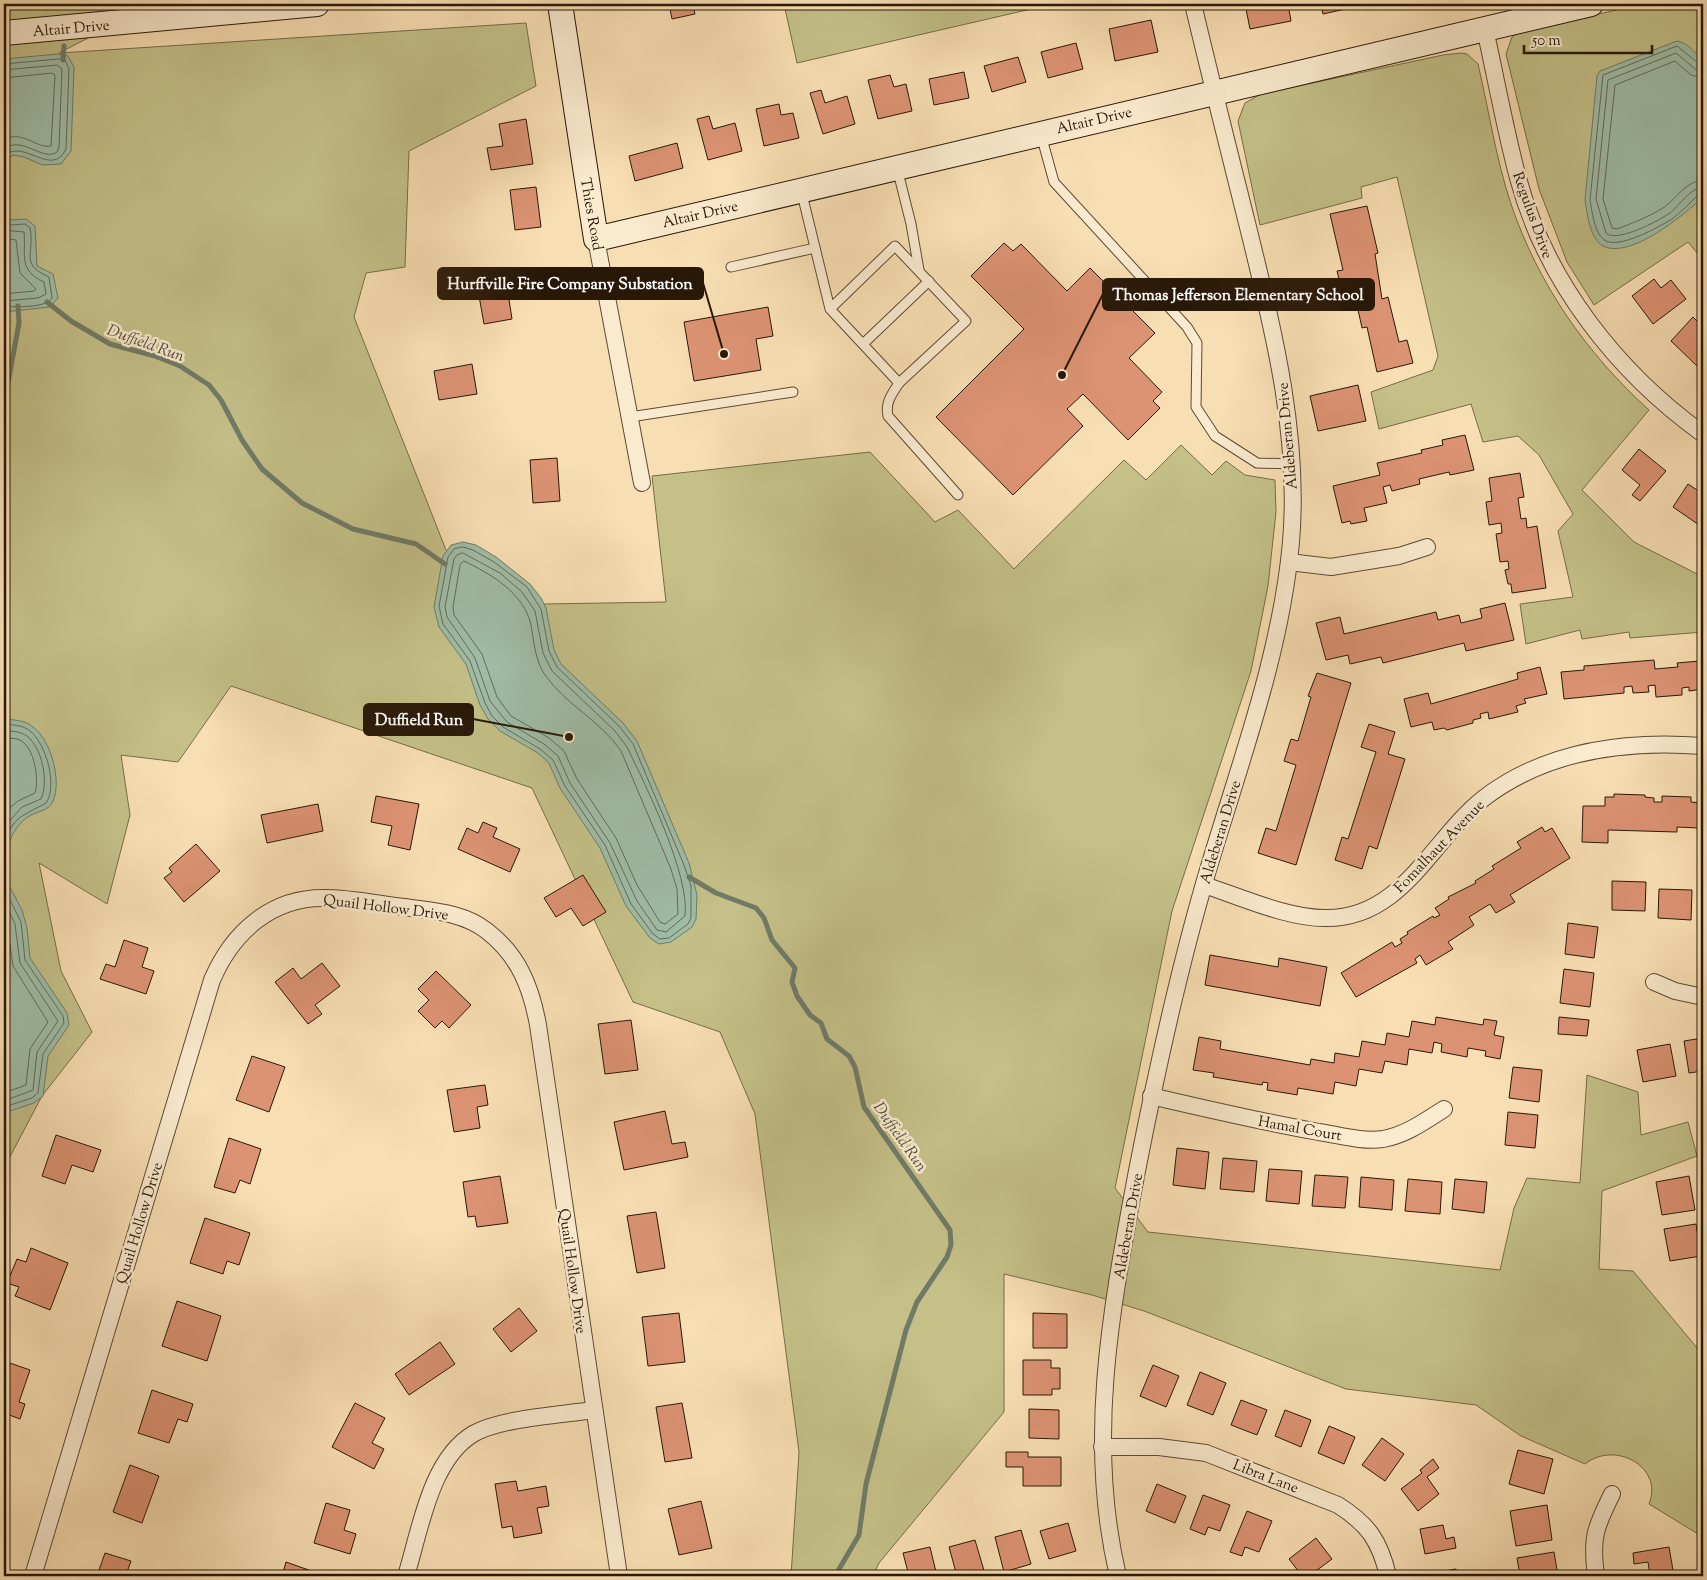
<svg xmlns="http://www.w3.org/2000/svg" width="1707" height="1580" viewBox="0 0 1707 1580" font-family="'Sorts Mill Goudy',serif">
<rect width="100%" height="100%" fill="#f8dfb3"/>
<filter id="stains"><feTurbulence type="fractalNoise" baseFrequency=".004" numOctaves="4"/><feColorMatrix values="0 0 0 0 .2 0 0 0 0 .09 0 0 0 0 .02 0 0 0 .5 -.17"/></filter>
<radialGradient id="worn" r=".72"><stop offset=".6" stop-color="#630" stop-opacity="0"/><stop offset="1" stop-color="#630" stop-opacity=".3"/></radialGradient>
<g fill="#c4c088" stroke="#766c48">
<path d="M4 4H154L59 53 526 23 536 86 409 151 405 267 366 273 354 317 446 550 544 604 666 602 652 476 870 452 935 522 958 510 1014 569 1124 460 1146 480 1181 445 1212 475 1226 461 1245 475 1275 480 1276 512 1268 586 1251 671 1172 911 1115 1188 1148 1232 1500 1270 1514 1208 1527 1178 1580 1183 1587 1075 1638 1092 1641 1135 1688 1122 1697 1156 1602 1191 1599 1269 1633 1271 1703 1355V1537L1649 1504C1664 1467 1615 1440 1585 1464L1521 1436 1476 1405 1346 1389 1144 1311 1092 1295 1004 1274V1412L879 1563 873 1576H791L799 1452 755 1114 720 1032 633 1002 532 788 231 686 178 762 121 755 130 815 107 904 39 863 61 971 92 1032 42 1096 4 1168Z"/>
<path d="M784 4H1053L797 63Z"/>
<path d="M1643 4H1703V260L1688 242 1594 305 1567 262 1539 189 1506 54 1512 37 1519 32Z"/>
<path d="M1461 53 1467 54 1478 64C1489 111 1496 159 1511 204 1538 284 1587 354 1649 410L1582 490 1634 542 1703 577V632L1630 638 1629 632 1582 639 1580 630 1526 644 1520 604 1573 597 1558 531 1573 514 1539 455 1518 436 1483 442 1471 404 1379 429 1371 392 1433 370 1438 356 1397 177 1361 187 1362 198 1260 225 1238 121 1245 103 1261 94 1443 55Z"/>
</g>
<g fill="#9fbda7" stroke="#707b67">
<path d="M1677 41C1687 42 1697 54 1703 62V197C1685 214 1630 260 1603 246 1590 239 1587 213 1585 200L1597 76 1600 71Z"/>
<path d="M58 54 68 56 74 67 71 151 61 164 42 165 24 157 13 155 6 161 4 170V59Z"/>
<path d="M4 191 6 218 10 220 26 219 35 226 37 266 53 274 58 298 50 307 4 312Z"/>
<path d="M463 542 476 545 496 557 530 584 541 598 546 608 554 650 561 664 623 723 637 741 689 863 697 895 696 919 692 927 671 942 659 944 650 938 626 906 600 848 560 788 549 763 538 753 500 731 488 719 480 705 466 664 439 627 434 607 443 556 451 545Z"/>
<path d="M4 719C14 720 25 720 33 727 51 740 62 781 53 801 49 811 38 811 31 815 13 825 7 845 4 864Z"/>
<path d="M4 876 22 910 27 928 30 958 67 1013 69 1025 48 1056 43 1096 34 1103 4 1113Z"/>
</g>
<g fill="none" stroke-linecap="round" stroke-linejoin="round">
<g stroke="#646a58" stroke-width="1">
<path d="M4 64 58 59 65 60 69 69 66 149C52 179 23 137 4 156"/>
<path d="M1703 65 1698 63 1677 46 1603 75 1590 200C1592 211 1594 232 1604 240 1618 250 1659 227 1672 219 1681 212 1690 203 1698 195L1703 194"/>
<path d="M4 70 57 65 62 69 59 147 57 152C42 162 25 136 4 148"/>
<path d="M1703 71 1695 69 1676 53 1608 80 1596 199 1606 233C1617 243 1658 221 1670 213 1680 205 1690 188 1703 187"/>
<path d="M4 78 52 73 55 75 51 146C36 149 24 130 4 139"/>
<path d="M1703 78 1691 75 1675 61 1615 85 1603 199 1612 228 1617 229C1633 223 1648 217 1663 208 1676 199 1686 181 1703 180"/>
<path d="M4 222 10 225 25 224 30 228C35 254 19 264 49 277L52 298C44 309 17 306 4 307"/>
<path d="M4 230 24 232C26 256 18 270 44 282L46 294 38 298 4 301"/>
<path d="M4 238 16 240 20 273 36 289 34 291 4 294"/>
<path d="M463 547 473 550 494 562 527 587 541 609 549 651 557 667 619 726 633 744 684 865 691 886V918L688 924 669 938 660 939 653 934 631 904 605 845 565 786 553 760 540 749 503 727 492 716 485 703 470 661 443 624 439 606 448 557 454 549Z"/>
<path d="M463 553 500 573 522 592 535 611 543 653 552 671 615 731 627 747C646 786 690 875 685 916L666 932 657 930 637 901 610 843 570 783 558 756 544 744 507 722 490 701 475 658 447 617 445 607 454 559 457 555Z"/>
<path d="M464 561C491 574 524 593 531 625 534 642 535 660 545 675 566 705 601 721 621 751L671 869 677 889 678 914 665 924 660 922 637 885 616 838 577 779 564 751 549 738 511 716 497 697 482 654 454 615 453 607 460 565Z"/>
<path d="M4 724C13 725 23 725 30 731 46 743 58 786 46 803 23 816 14 815 4 843"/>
<path d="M4 731C11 731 20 731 27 736 42 748 49 781 41 799L22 807 4 827"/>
<path d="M4 738C9 738 15 738 20 740 35 748 39 779 35 793L18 801 4 813"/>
<path d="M4 888 21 922 25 960 63 1016 64 1023 43 1054 38 1093 32 1098 4 1107"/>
<path d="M4 901 15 924 20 963 58 1021 37 1052 33 1090 4 1101"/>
<path d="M4 916 8 930 13 966 48 1022 30 1049 26 1085 4 1093"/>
</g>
<g stroke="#707b67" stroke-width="5">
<path d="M63 60 64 46"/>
<path d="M47 302 71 321 110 344 155 356 180 366 209 385 221 400 242 440 262 469 302 503 353 529 416 544 445 564"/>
<path d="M4 405 19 323 18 306"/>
<path d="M689 877 716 893 756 908 764 918 772 940 795 968 792 982 797 996 810 1015 821 1023 827 1039 849 1056 855 1067 864 1107 950 1230 951 1245 947 1257 917 1302 906 1330 866 1484 859 1535 835 1576"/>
</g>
</g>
<g fill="#dc9373" stroke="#291808">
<path d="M669 4H693L695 14 672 19Z"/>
<path d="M1245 4H1288L1291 21 1250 29Z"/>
<path d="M1321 4H1363L1364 5 1323 14Z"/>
<path d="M1151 20 1158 52 1115 61 1109 29Z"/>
<path d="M1076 43 1083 69 1048 78 1041 52Z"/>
<path d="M1018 57 1026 82 992 92 984 66Z"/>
<path d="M964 72 969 98 934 105 929 79Z"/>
<path d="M890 75 894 87 906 84 912 111 878 119 868 80Z"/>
<path d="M821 90 825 103 847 96 855 124 823 134 810 93Z"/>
<path d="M779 104 781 115 793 113 799 138 764 146 756 109Z"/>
<path d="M709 116 713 129 735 123 742 151 708 160 697 119Z"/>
<path d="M526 119 533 164 491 170 487 148 503 146 499 124Z"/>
<path d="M677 143 683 168 635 181 629 156Z"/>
<path d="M536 187 541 227 515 230 510 190Z"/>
<path d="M1367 206 1378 253 1375 254 1382 299 1388 297 1399 342 1407 340 1413 363 1377 372 1367 327 1362 328 1357 305 1346 308 1337 271 1343 270 1330 214Z"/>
<path d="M1004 243 1013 251 1021 244 1067 291 1090 268 1155 333 1129 358 1162 392 1153 401 1160 408 1128 440 1083 394 1067 409 1083 426 1013 495 936 417 1024 329 971 276Z"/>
<path d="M505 274 512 319 484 324 476 279Z"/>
<path d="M1654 279 1661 288 1671 280 1686 299 1653 324 1632 296Z"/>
<path d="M768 307 773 336 756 339 761 370 694 381 684 322Z"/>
<path d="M1693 317 1703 327V359L1697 366 1671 341Z"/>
<path d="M472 364 477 394 439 400 434 371Z"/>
<path d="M1358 385 1366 421 1318 431 1310 396Z"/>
<path d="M1465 435 1474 470 1450 475 1449 472 1419 479 1420 484 1392 491 1390 485 1383 487 1387 503 1364 508 1367 521 1351 524 1350 521 1342 523 1333 486 1380 475 1377 463 1422 453 1421 450 1443 445 1442 440Z"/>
<path d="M1639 449 1666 471 1640 501 1632 495 1640 485 1622 470Z"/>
<path d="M557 458 560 501 533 503 530 460Z"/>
<path d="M1520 473 1524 497 1518 498 1521 519 1526 518 1527 528 1537 526 1546 588 1512 593 1511 584H1508L1505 570 1509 569 1508 561 1500 562 1496 534 1502 533 1501 523 1489 525 1486 502 1492 501 1489 478Z"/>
<path d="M1688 484 1703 494 1702 527 1673 507Z"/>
<path d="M1505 603 1514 640 1466 651 1464 643 1383 663 1381 657 1350 664 1348 655 1326 660 1316 623 1340 617 1344 634 1436 612 1438 620 1459 615 1461 623 1482 618 1480 609Z"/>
<path d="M1700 657H1703V689L1689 691V687L1682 688V695L1656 697 1655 685 1648 686 1649 692 1633 693 1632 686 1624 687V693L1564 699 1561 672 1584 670V666L1654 660 1655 669 1678 667 1677 663 1700 661Z"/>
<path d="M1540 667 1547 694 1524 699 1526 703 1516 706 1518 712 1489 719 1488 712 1480 714 1481 718 1473 720V723L1447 730 1444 728 1434 730 1432 722 1411 727 1404 699 1428 693 1431 704 1518 679 1517 673Z"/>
<path d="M1317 673 1351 683 1296 865 1258 853 1266 828 1276 831 1296 765 1284 761 1291 739 1298 741 1311 697 1308 696Z"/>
<path d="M1369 724 1395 732 1388 754 1405 759 1377 849 1369 846 1362 869 1335 860 1342 837 1348 839 1376 752 1361 747Z"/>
<path d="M1614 794 1645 795V797L1654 798V802H1662V796L1691 797V802L1701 803V806H1703V844H1698L1699 828 1677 827V832L1608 830V843L1582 842 1583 806H1605V797H1614Z"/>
<path d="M376 796 419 804 410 850 388 845 392 826 371 822Z"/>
<path d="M318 804 323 831 267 843 261 815Z"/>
<path d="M483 822 497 828 493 837 520 849 510 872 458 849 467 828 478 833Z"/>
<path d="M1542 827 1545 832 1552 828 1570 858 1510 895 1515 902 1496 913 1490 904 1469 917 1474 925 1448 942 1453 949 1426 965 1420 955 1415 959 1417 963 1356 997 1341 973 1392 942 1395 947 1402 943 1400 939 1408 934 1407 932 1433 916 1434 918 1440 915 1435 908 1449 899 1448 897 1476 883 1475 881 1494 869 1492 866 1521 848 1517 842Z"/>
<path d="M196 844 220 871 184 902 164 878 172 872 169 868Z"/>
<path d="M583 875 606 912 583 926 571 908 556 917 544 898Z"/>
<path d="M1612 881 1646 882 1645 911 1612 910Z"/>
<path d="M1659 889 1692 890 1691 920 1658 918Z"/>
<path d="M1568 923 1598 927 1594 958 1565 954Z"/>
<path d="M124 940 148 948 142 967 154 971 146 994 100 979 106 964 115 967Z"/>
<path d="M1210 955 1278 967 1279 958 1327 967 1320 1006 1205 985Z"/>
<path d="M322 963 340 986 315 1005 322 1014 308 1024 275 982 293 968 301 979Z"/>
<path d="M1564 969 1594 973 1590 1007 1560 1003Z"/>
<path d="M436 971 471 1005 449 1028 442 1021 435 1028 418 1011 429 1000 418 989Z"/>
<path d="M1436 1017 1483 1025 1484 1019 1497 1021 1494 1035 1504 1037 1500 1059 1485 1056 1486 1051 1468 1048 1467 1057 1441 1052 1442 1044 1434 1042 1432 1053 1409 1049 1407 1065 1385 1061 1382 1073 1359 1069 1356 1086 1335 1082 1333 1094 1298 1088 1297 1095 1292 1094 1267 1090 1268 1083 1263 1082 1262 1085 1213 1077 1214 1073 1193 1070 1199 1037 1221 1041 1220 1049 1310 1065 1311 1059 1334 1063 1335 1053 1359 1057 1362 1041 1385 1045 1387 1033 1409 1037 1412 1021 1435 1025Z"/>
<path d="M1559 1017 1589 1020 1587 1036 1558 1034Z"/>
<path d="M631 1020 638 1070 605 1074 598 1024Z"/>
<path d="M1703 1038V1071L1689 1073 1684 1041Z"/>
<path d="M1670 1044 1676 1076 1643 1082 1637 1050Z"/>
<path d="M252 1056 285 1067 269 1112 236 1100Z"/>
<path d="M1513 1067 1542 1070 1539 1102 1509 1098Z"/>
<path d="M485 1085 488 1105 477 1107 480 1128 454 1132 447 1090Z"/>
<path d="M665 1111 672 1144 685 1142 688 1157 624 1170 614 1122Z"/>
<path d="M1508 1112 1538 1115 1535 1148 1505 1145Z"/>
<path d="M56 1135 101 1150 93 1172 72 1165 65 1184 42 1176Z"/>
<path d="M229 1138 261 1149 250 1184 240 1180 235 1193 214 1187Z"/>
<path d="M1177 1148 1209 1152 1205 1189 1173 1185Z"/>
<path d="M1223 1158 1257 1161 1254 1192 1220 1189Z"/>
<path d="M1269 1169 1302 1171 1299 1204 1266 1201Z"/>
<path d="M1315 1175 1348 1177 1345 1208 1312 1206Z"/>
<path d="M500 1176 508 1223 477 1227 475 1216 468 1217 463 1182Z"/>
<path d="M1689 1176 1695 1210 1662 1215 1656 1182Z"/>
<path d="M1361 1177 1394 1180 1392 1210 1359 1207Z"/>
<path d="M1408 1179 1442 1182 1440 1214 1405 1211Z"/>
<path d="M1455 1179 1487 1182 1484 1213 1452 1209Z"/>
<path d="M656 1212 665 1268 637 1273 627 1216Z"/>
<path d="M205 1218 250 1233 239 1265 227 1261 223 1274 190 1263Z"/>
<path d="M1696 1224 1701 1256 1670 1261 1664 1229Z"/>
<path d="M31 1248 68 1263 50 1310 15 1296 19 1287 7 1283 17 1259 26 1262Z"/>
<path d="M177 1301 221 1316 207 1361 162 1346Z"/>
<path d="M519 1308 537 1331 511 1352 493 1329Z"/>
<path d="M679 1313 685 1362 648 1366 642 1317Z"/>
<path d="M1033 1313 1067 1314V1348H1033Z"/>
<path d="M440 1342 455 1364 409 1395 395 1374Z"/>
<path d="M1023 1360H1051V1368H1060V1389H1052V1395H1023Z"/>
<path d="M4 1361 30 1370 19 1402 25 1404 20 1419 4 1413Z"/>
<path d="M1153 1365 1179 1376 1166 1407 1140 1396Z"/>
<path d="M1200 1372 1226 1383 1213 1415 1187 1405Z"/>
<path d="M152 1390 193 1404 187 1422 178 1419 169 1443 138 1433Z"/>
<path d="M1241 1400 1267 1410 1257 1435 1231 1425Z"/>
<path d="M355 1403 385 1418 372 1443 384 1449 374 1469 332 1447Z"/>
<path d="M682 1403 692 1458 665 1462 656 1407Z"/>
<path d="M1029 1409 1059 1410V1439L1029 1438Z"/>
<path d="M1285 1410 1311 1420 1301 1447 1275 1436Z"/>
<path d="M1329 1426 1355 1437 1344 1464 1318 1453Z"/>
<path d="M1382 1438 1404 1454 1385 1481 1362 1465Z"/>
<path d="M1518 1450 1553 1459 1544 1494 1509 1484Z"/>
<path d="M1006 1452H1028V1457H1061V1486H1023V1467H1006Z"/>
<path d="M1433 1459 1439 1468 1427 1477 1439 1494 1418 1511 1401 1489 1422 1473 1420 1470Z"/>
<path d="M130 1465 159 1476 142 1523 113 1512Z"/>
<path d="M516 1481 518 1491 546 1486 549 1506 537 1508 542 1533 514 1538 512 1526 502 1528 495 1484Z"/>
<path d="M1157 1484 1186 1496 1175 1523 1146 1511Z"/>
<path d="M1203 1495 1230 1505 1220 1531 1208 1527 1205 1535 1190 1529Z"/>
<path d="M701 1501 712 1548 679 1555 668 1509Z"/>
<path d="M326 1503 350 1510 344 1530 356 1534 350 1554 314 1543Z"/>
<path d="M1547 1505 1552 1540 1516 1546 1510 1511Z"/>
<path d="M1247 1511 1272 1521 1259 1552 1245 1547 1242 1556 1230 1552Z"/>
<path d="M1068 1523 1076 1551 1049 1559 1040 1531Z"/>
<path d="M1443 1525 1446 1539 1454 1537 1456 1548 1425 1554 1420 1529Z"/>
<path d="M1021 1530 1031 1564 1004 1572 995 1537Z"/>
<path d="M1316 1538 1332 1559 1309 1576H1302L1289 1559Z"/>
<path d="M975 1540 985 1574 957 1576 949 1547Z"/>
<path d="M930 1547 937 1576H909L903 1553Z"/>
<path d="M1669 1547 1674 1576H1650L1648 1562 1634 1564 1633 1553Z"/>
<path d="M1554 1552 1558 1576H1520L1517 1558Z"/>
<path d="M105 1553 131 1561 126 1575 129 1576H97Z"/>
<path d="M286 1562 320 1574 319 1576H282Z"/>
<path d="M1456 1569 1458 1576H1428L1427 1574Z"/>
</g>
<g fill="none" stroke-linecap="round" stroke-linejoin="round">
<g stroke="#5d4a33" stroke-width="11">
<g id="lane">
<path d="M1041 135 1054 182 1187 327 1197 343 1196 407 1215 436 1257 463 1293 464"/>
<path d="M897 168 911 224 919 270"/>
<path d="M801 190 830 309 899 383 966 321 895 246 830 309"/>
<path d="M731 267 815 248"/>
<path d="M863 344 929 281"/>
<path d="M899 383C892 394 885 402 888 416L958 495"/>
<path d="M630 417 793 392"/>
</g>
</g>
<g stroke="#5d4a33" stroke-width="18">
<g id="street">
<path d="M1485 29C1496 79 1505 129 1518 178 1546 282 1617 372 1703 434"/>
<path d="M596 239 642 483"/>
<path d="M1289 562 1331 567 1399 556 1427 547"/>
<path d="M1204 885C1241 897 1289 919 1327 918 1403 918 1432 839 1484 798 1547 750 1627 740 1703 746"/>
<path d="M1654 982 1675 991 1703 997"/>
<path d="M1151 1096C1207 1109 1262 1122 1319 1132 1339 1135 1362 1142 1383 1139 1406 1135 1425 1121 1444 1109"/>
<path d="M1102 1447H1159L1206 1453 1338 1505C1368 1524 1380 1541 1388 1576"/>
<path d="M33 1576 212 980C232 933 271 897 325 898 351 898 378 904 404 907 432 911 463 912 487 931 518 955 531 986 538 1025L619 1576"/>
<path d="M406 1576C420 1531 430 1460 473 1434 500 1418 561 1415 593 1410"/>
<path d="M1118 1576C1086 1441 1111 1310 1136 1176 1156 1073 1178 971 1208 870 1240 762 1281 654 1291 542 1300 436 1274 333 1249 231 1230 155 1211 80 1193 4"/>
<path d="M1596 1576C1591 1538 1595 1528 1612 1494"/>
</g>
</g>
<g stroke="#291808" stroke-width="26">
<g id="secondary">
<path d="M560 4 596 239 1591 4"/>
<path d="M4 33 317 4"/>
</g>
</g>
<use href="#lane" stroke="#faeace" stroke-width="9"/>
<use href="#street" stroke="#faeace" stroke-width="16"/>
<use href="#secondary" stroke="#faeace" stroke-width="24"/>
</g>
<g text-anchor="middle" stroke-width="5" stroke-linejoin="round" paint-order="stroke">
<g font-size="15" fill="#291808" stroke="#faeace">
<text transform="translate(71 28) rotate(-5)" y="5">Altair Drive</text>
<text transform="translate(1094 120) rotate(-13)" y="5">Altair Drive</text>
<text transform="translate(592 214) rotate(80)" y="5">Thies Road</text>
<text transform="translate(700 214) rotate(-13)" y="5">Altair Drive</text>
<text transform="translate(1533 215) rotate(70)" y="5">Regulus Drive</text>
<text transform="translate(1287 436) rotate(-95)" y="5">Aldeberan Drive</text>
<text transform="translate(1220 832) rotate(-73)" y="5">Aldeberan Drive</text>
<text transform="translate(1439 846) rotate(-46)" y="5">Fomalhaut Avenue</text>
<text transform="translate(386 907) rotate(7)" y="5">Quail Hollow Drive</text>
<text transform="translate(1300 1128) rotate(10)" y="5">Hamal Court</text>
<text transform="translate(139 1223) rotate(-73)" y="5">Quail Hollow Drive</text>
<text transform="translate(1128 1226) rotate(-80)" y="5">Aldeberan Drive</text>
<text transform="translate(573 1271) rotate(82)" y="5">Quail Hollow Drive</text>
<text transform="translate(1266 1476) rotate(21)" y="5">Libra Lane</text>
</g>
<g font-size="16" font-style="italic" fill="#525240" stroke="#faeace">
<text transform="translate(146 342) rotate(20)" y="6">Duffield Run</text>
<text transform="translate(901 1136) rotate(55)" y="6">Duffield Run</text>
</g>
</g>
<path fill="none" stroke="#291808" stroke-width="2" d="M724 354L703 283M1062 375L1103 294M569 737L473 719"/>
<g fill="#291808" stroke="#faeace" stroke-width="2">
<circle cx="724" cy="354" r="5"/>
<circle cx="1062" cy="375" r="5"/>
<circle cx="569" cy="737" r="5"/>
</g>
<g fill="#291808" stroke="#291808" stroke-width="2">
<rect x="438" y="268" width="265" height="31" rx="5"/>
<rect x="1103" y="279" width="271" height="31" rx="5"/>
<rect x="364" y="704" width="109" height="31" rx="5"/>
</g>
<g font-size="16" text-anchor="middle" font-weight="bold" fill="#fff">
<text x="570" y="289">Hurffville Fire Company Substation</text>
<text x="1238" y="300">Thomas Jefferson Elementary School</text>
<text x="419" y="725">Duffield Run</text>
</g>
<rect width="1707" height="1580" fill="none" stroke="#f8dfb3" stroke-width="20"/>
<rect x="5" y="5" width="1697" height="1570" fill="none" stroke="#291808" stroke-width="2.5"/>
<rect x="10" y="10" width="1687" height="1560" fill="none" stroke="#291808"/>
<path d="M1524 45v8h128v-8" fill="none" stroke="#291808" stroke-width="2.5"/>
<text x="1532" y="45" font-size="15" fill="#291808" stroke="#faeace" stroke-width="4" paint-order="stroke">50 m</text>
<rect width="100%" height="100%" filter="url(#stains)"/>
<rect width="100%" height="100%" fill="url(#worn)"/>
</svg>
